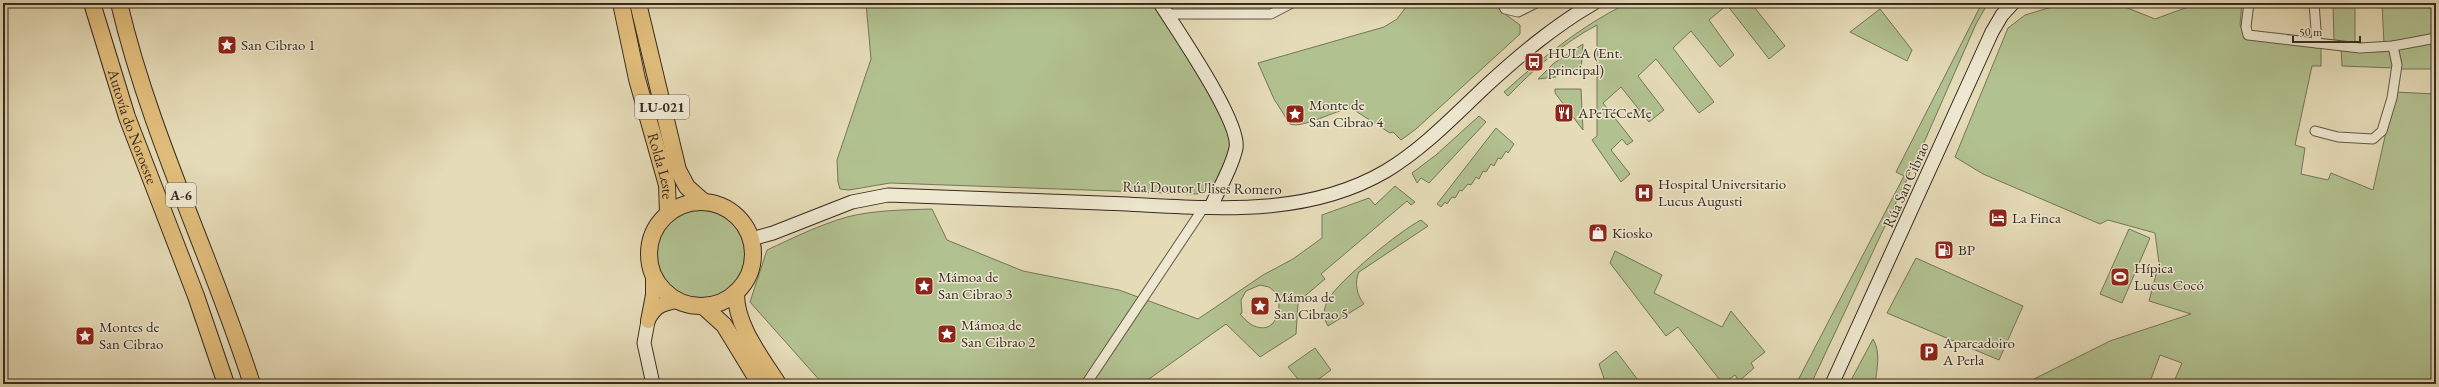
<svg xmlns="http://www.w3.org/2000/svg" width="2439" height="387" viewBox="0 0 2439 387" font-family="'EB Garamond',serif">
<rect width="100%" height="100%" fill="#e5dbb7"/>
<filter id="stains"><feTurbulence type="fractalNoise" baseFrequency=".005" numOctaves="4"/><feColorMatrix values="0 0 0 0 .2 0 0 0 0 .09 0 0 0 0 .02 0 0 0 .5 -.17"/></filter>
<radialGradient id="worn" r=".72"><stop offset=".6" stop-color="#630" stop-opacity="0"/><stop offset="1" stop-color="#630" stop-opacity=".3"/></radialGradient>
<g fill="#b2c190" stroke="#74765a" fill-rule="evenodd">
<path d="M866 3H1157L1201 76 1231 135V150L1221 175 1211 187 1197 194 890 183 849 190 840 189 838 182 837 160 871 59Z"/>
<path d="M1409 3H1497L1501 11 1520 25V34L1416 129 1401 140 1393 132 1390 133 1351 108C1336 110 1302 129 1290 124L1274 99 1258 63 1384 27 1397 19Z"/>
<path d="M1628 3H1751L1785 46 1769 59 1727 5 1709 20 1734 55 1720 67 1691 31 1673 48 1714 102 1699 113 1656 59 1638 76 1664 110 1649 122 1621 87 1603 103 1633 141 1627 145 1622 139 1611 150 1630 174 1621 182 1592 140 1597 136V25C1563 43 1535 68 1508 96L1504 92C1542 58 1582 25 1628 3Z"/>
<path d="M1982 3H1988L1976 24 1922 147 1811 384H1796L1904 176 1896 172Z"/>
<path d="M2065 3H2115L2155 19 2199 3H2242L2240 24 2245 37 2321 45V66H2312L2295 145 2305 148 2301 174 2328 180 2331 173 2373 190 2395 92 2436 94V384H2173L2182 363 2160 355 2149 384H2024L2110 341 2191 314 2149 301 2159 263 2155 233 2108 220 2100 224 1983 174 1955 157 2008 28 2025 15Z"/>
<path d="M2333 3H2355V45L2334 42Z"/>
<path d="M2382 3H2431L2435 36 2384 44Z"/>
<path d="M1880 9 1912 50 1907 61 1850 32Z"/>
<path d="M2436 40V69H2401L2399 49Z"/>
<path d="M1583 44 1581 70H1556V77L1538 79 1554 63Z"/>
<path d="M2341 48 2391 50 2394 68 2342 66Z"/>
<path d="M1555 89H1581L1583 130 1555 93Z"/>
<path d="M1479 116 1486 122 1429 183 1421 178 1417 183 1412 173 1436 155Z"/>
<path d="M1496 128 1514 144 1508 153 1506 151 1501 159 1498 158 1494 166 1491 164 1486 172 1483 171 1479 179 1476 177 1471 185 1468 184 1462 191 1460 190 1455 198 1452 197 1447 204 1445 202 1441 207 1437 204Z"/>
<path d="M1395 186 1415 202 1411 205 1407 201 1321 274 1325 279 1300 300 1298 304 1296 334 1260 357 1226 324 1142 384H823L750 302 767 250C793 238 819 225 847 217 874 210 904 210 932 209L947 240 1023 271 1119 290 1198 319 1263 275 1293 259 1322 238V215L1369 198 1375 205ZM1260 285 1269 287 1275 292 1277 291C1283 308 1276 337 1252 325 1248 323 1244 318 1240 314L1242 313 1241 300 1246 291Z"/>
<circle cx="700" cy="255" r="45"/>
<path d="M1421 220 1428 226 1359 272C1354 282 1357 296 1364 304L1328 326C1323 318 1323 309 1328 300 1338 281 1401 230 1421 220Z"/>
<path d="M2129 229 2150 238 2122 303 2100 294Z"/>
<path d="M1615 251 1662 275 1654 293 1722 327 1731 311 1765 352 1751 363 1754 368 1739 381 1735 375 1723 384 1678 327 1666 336 1610 263Z"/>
<path d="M1916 258 2023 306 1999 360 1887 313Z"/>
<path d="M1873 339C1881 352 1877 369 1875 384H1849Z"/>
<path d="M1315 348 1331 370 1312 384H1302L1288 367Z"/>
<path d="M1616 351 1641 384H1606L1599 364Z"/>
</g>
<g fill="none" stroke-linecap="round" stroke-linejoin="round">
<g stroke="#625648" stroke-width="11">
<g id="street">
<path d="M1502 3 1505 9 1518 12 1536 3"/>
<path d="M2249 3 2246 27 2248 35 2360 48 2393 46 2436 38"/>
<path d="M2314 3 2317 43"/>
<path d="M1167 14H1271L1292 3"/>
<path d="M2315 131 2338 137 2373 139 2382 131 2392 98 2397 65 2393 46"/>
<path d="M1086 384 1204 207"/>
</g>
</g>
<g stroke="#372a23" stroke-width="15">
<g id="secondary">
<path d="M1160 3C1176 29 1241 122 1236 148 1232 168 1219 188 1211 207"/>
<path d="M751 239 773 233 852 202 888 195C959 198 1030 200 1101 203 1198 206 1299 222 1386 171 1424 148 1454 116 1486 86 1520 55 1554 26 1594 3"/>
<path d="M648 321 644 343 653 384"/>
<path d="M1832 384 1992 32 2002 15 2013 3"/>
</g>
</g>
<g stroke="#372a23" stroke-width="16">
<g id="primary">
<path d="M649 318C656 306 663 303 677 301"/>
<path d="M648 321 653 295V275"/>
</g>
</g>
<g stroke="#372a23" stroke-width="18">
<g id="highway">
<path id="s1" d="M92 3 127 117 196 296 226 384"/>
<path d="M119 3C150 135 211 256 252 384"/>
<path id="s2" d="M621 3 637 79 667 185 668 213"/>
<path d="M638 3 678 170 687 187 704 202"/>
<circle cx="701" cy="254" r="52"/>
<path d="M736 292C735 325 761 357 778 384"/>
<path d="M703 306 724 325 760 384"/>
</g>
</g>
<use href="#street" stroke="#eee8d0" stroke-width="9"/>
<use href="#secondary" stroke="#eee8d0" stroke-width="13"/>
<use href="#primary" stroke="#e2be7c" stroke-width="14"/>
<use href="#highway" stroke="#e2be7c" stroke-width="16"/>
</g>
<defs>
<g id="sight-square" transform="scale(1)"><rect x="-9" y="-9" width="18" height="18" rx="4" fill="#8f2418" stroke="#eee8d0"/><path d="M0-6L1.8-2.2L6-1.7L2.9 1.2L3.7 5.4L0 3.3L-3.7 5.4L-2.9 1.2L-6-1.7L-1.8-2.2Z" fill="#fff"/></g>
<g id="bus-square" transform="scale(1)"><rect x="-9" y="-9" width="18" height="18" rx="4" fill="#8f2418" stroke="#eee8d0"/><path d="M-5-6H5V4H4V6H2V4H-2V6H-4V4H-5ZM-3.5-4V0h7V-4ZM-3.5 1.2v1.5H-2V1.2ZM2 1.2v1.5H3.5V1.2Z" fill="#fff"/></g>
<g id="restaurant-square" transform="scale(1)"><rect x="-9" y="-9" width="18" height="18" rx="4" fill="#8f2418" stroke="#eee8d0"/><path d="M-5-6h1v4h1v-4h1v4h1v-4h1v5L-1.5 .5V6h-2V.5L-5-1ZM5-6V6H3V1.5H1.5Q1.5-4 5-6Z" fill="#fff"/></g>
<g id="hospital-square" transform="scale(1)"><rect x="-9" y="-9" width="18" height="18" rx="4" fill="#8f2418" stroke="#eee8d0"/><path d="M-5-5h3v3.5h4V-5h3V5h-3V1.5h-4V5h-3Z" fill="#fff"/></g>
<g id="hotel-square" transform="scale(1)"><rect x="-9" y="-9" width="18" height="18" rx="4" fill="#8f2418" stroke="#eee8d0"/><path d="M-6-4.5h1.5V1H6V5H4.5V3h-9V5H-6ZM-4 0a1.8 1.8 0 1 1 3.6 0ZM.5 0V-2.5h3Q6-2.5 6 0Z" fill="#fff"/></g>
<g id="shop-square" transform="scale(1)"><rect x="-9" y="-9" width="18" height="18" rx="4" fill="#8f2418" stroke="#eee8d0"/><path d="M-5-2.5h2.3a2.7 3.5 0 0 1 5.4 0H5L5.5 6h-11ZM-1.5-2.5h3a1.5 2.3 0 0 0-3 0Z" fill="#fff"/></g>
<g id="fuel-square" transform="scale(1)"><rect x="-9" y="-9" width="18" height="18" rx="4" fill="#8f2418" stroke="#eee8d0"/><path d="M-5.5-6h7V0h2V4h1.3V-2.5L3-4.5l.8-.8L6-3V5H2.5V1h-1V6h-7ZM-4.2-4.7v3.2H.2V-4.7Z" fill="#fff"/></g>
<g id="stadium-square" transform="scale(1)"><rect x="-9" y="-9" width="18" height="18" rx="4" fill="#8f2418" stroke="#eee8d0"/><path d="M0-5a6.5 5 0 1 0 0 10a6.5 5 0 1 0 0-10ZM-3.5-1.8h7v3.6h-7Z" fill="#fff"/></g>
<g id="parking-square" transform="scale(1)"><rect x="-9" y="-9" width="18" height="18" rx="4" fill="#8f2418" stroke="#eee8d0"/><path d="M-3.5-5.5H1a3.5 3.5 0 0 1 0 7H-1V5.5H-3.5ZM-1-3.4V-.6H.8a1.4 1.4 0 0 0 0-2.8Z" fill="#fff"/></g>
</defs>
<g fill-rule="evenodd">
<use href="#sight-square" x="227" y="45"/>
<use href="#bus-square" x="1534" y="62"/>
<use href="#restaurant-square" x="1564" y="113"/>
<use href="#sight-square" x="1295" y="114"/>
<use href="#hospital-square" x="1644" y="193"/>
<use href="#hotel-square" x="1998" y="218"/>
<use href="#shop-square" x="1598" y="233"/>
<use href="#fuel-square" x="1944" y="250"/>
<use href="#stadium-square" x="2120" y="277"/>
<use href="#sight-square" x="924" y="286"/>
<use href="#sight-square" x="1260" y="306"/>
<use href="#sight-square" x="947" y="334"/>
<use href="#sight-square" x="85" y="336"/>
<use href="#parking-square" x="1929" y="352"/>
</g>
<g text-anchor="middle" stroke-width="3" stroke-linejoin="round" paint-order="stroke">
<g fill="#eee8d0" stroke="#6e6357" stroke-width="1">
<rect x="635" y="95" width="54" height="24" rx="3"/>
<rect x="166" y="183" width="30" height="24" rx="3"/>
</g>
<g font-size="14" font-weight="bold" fill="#372a23">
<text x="662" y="112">LU-021</text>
<text x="181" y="200">A-6</text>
</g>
<g font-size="15" fill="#372a23" stroke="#eee8d0" text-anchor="start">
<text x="241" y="50">San Cibrao 1</text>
<text x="1548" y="58">HULA (Ent.<tspan x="1548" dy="17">principal)</tspan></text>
<text x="1309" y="110">Monte de<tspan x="1309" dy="17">San Cibrao 4</tspan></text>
<text x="1578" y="118">APeTéCeMe</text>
<text x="1658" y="189">Hospital Universitario<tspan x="1658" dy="17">Lucus Augusti</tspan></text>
<text x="2012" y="223">La Finca</text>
<text x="1612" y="238">Kiosko</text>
<text x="1958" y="255">BP</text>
<text x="2134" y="273">Hípica<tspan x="2134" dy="17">Lucus Cocó</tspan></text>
<text x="938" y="282">Mámoa de<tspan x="938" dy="17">San Cibrao 3</tspan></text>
<text x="1274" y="302">Mámoa de<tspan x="1274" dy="17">San Cibrao 5</tspan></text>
<text x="961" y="330">Mámoa de<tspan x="961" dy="17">San Cibrao 2</tspan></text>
<text x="99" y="332">Montes de<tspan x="99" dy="17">San Cibrao</tspan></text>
<text x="1943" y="348">Aparcadoiro<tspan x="1943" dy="17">A Perla</tspan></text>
</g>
<g font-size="15" fill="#372a23" stroke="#eee8d0">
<text dy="5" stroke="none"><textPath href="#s1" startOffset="130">Autovía do Noroeste</textPath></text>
<text dy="5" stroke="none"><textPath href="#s2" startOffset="168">Rolda Leste</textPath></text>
<text transform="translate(1906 185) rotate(-66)" y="5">Rúa San Cibrao</text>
<text transform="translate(1202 188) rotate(1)" y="5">Rúa Doutor Ulises Romero</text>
</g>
</g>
<rect width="2439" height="387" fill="none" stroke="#e5dbb7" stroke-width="16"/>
<rect x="4" y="4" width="2431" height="379" fill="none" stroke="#372a23" stroke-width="2"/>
<rect x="8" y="8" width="2423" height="371" fill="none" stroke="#372a23"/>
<path d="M2293 36v6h67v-6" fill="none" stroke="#372a23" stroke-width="2"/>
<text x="2299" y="36" font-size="12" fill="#372a23" stroke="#eee8d0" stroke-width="3" paint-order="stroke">50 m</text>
<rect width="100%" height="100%" filter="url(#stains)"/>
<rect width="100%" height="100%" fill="url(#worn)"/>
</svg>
